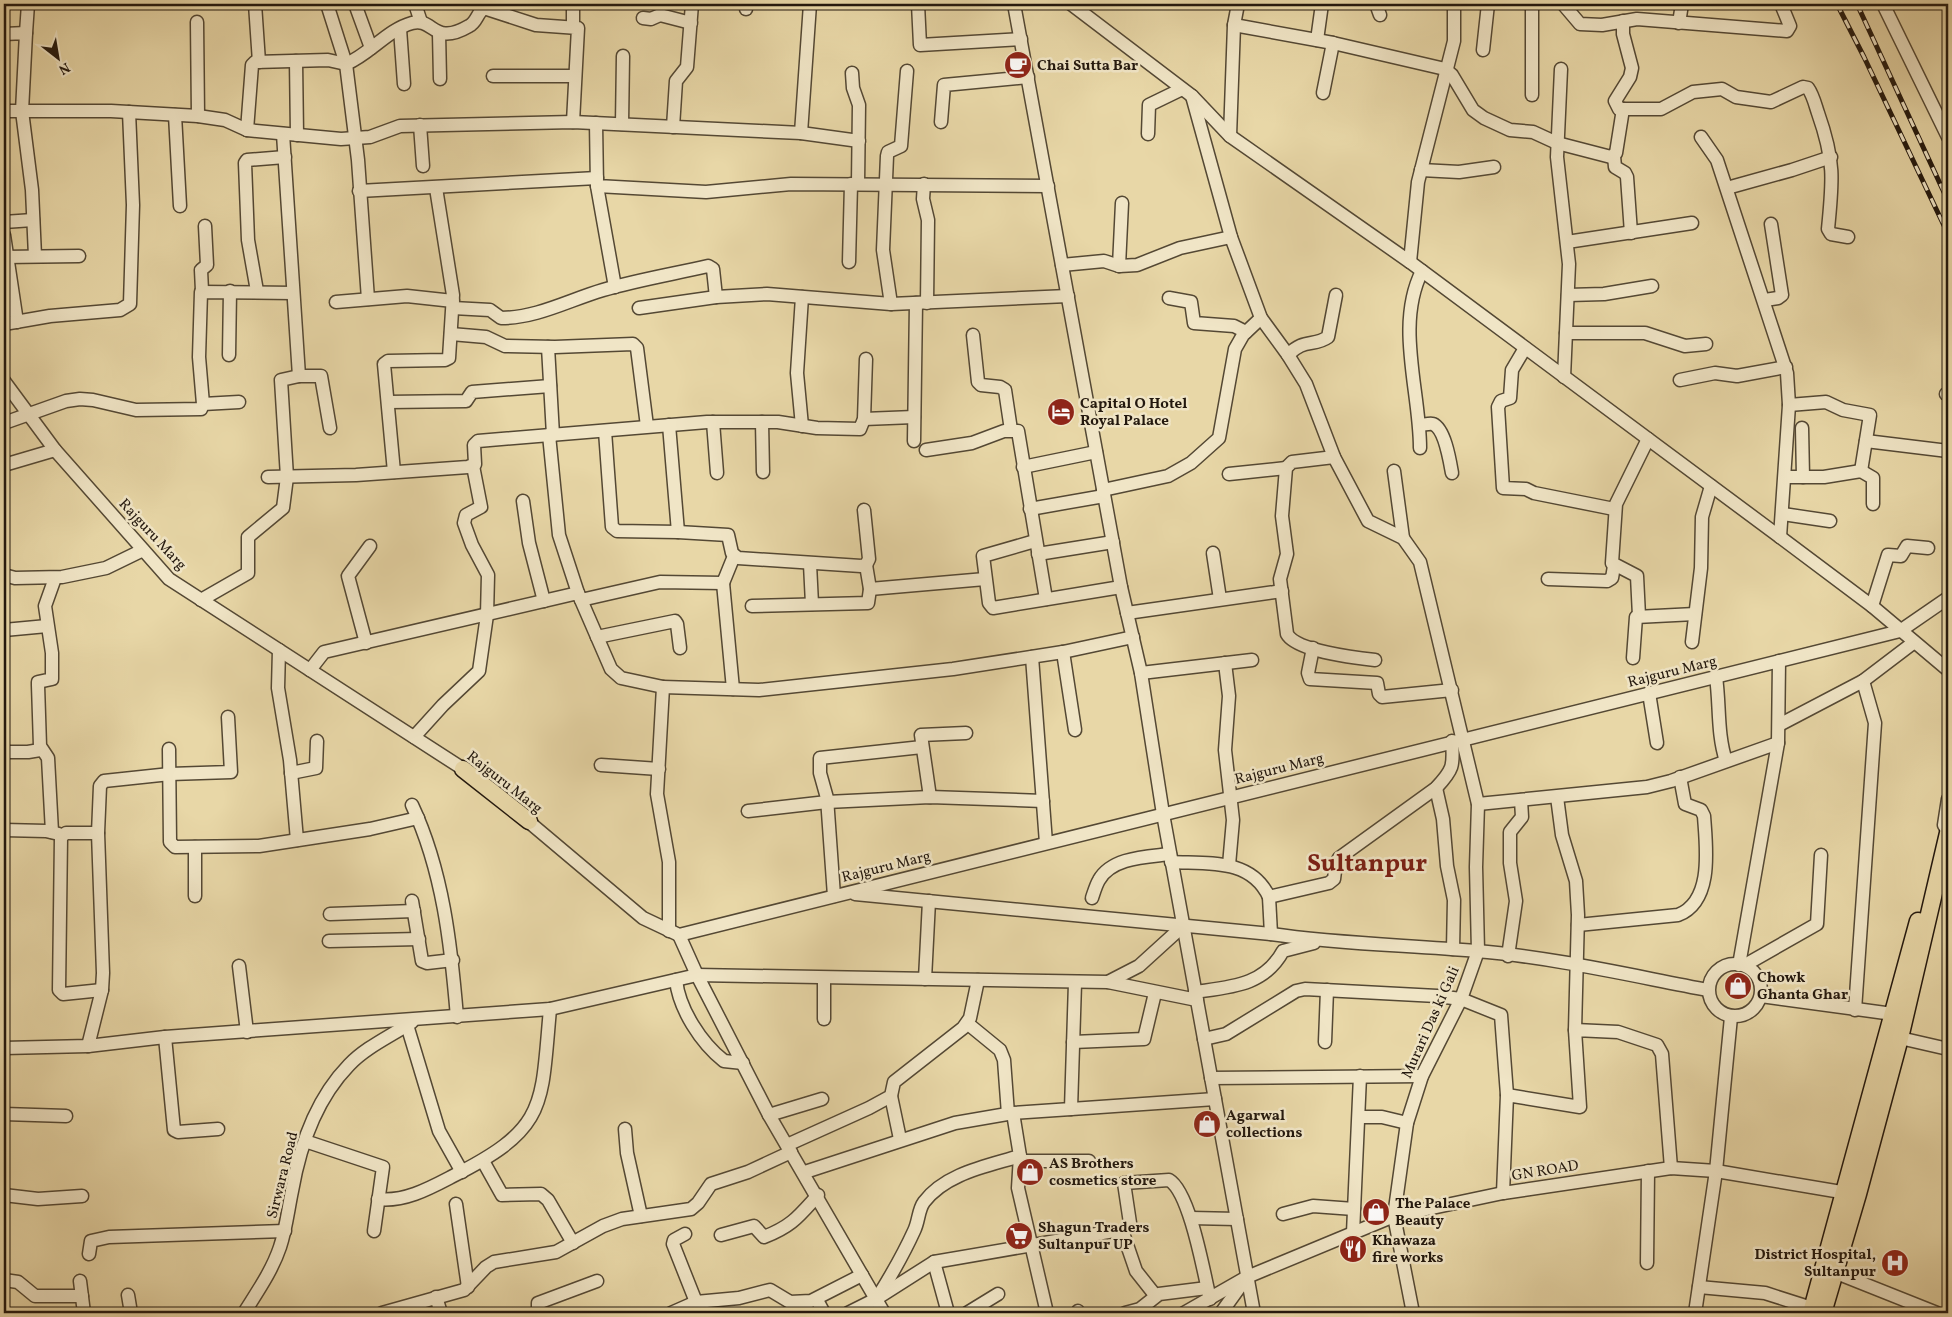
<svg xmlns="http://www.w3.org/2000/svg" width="1952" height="1317" viewBox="0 0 1952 1317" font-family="Vollkorn,serif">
<rect width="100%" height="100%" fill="#e8d7a7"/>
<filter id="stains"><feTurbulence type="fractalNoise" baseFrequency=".004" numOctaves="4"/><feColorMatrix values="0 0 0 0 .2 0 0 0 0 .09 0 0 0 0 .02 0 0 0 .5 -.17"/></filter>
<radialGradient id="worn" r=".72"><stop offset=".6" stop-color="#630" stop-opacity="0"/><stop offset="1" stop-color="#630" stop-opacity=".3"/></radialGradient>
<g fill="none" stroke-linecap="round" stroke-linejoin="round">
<g stroke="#544834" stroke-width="15">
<g id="minor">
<path d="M255 4 259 62"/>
<path d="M327 4 346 64 358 160 368 299"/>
<path d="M355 4 371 48"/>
<path d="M415 4 421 22"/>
<path d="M918 4 920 45 1021 39"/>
<path d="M1014 4 1121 587 1141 673 1163 814 1254 1313"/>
<path d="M1071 4 1192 96 1230 136 1410 262 1780 537 1872 606 1948 670"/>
<path d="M1376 4 1380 15"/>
<path d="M1532 4V95"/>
<path d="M1563 4 1580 24 1602 25 1637 19 1787 31 1790 26 1781 4"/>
<path d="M1883 4 1948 137"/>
<path d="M746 9V4"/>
<path d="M643 18 651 19 660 15 691 23"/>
<path d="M1623 21V34L1632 68 1630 77 1615 101 1619 109H1661L1693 92 1722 89 1736 97 1771 102 1803 87 1808 88C1813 95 1815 104 1818 113 1835 161 1833 180 1828 229L1831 234 1848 237"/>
<path d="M197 22 198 116"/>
<path d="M1679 23 1682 4"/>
<path d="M1234 25 1333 43 1445 69 1452 75 1473 110 1484 118 1510 130 1533 132 1557 143 1611 157 1616 153 1623 109"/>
<path d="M573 26V4"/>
<path d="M400 29 404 84"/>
<path d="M26 33 28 4"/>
<path d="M439 33 440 79"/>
<path d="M4 34 26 33 22 111 32 190 35 256"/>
<path d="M1317 40 1322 4"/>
<path d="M1483 50 1488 4"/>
<path d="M296 61 297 135"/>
<path d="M1561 69 1557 157 1569 264 1564 377"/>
<path d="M852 73 853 88 859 105 858 183"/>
<path d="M493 76H575"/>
<path d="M1323 93 1333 43"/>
<path d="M1192 96 1231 237 1261 318 1288 355 1306 384 1334 457 1368 521 1403 538 1420 562 1478 804 1476 867 1478 951 1461 999 1422 1076 1407 1123 1394 1216 1413 1313"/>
<path d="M4 111H111L198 116 225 120 247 130 341 139 370 137 400 126 573 122 801 133 810 4"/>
<path d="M175 115 180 206"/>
<path d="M941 122 944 85 1028 77"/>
<path d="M596 123 597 186 706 192 791 184 1048 186"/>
<path d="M622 124 623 56"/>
<path d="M420 125 423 166"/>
<path d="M673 127 676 81 687 67 692 4"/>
<path d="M247 130 252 65 255 62 328 60 346 64C370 54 387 30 412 23 434 17 433 47 469 26 477 22 477 13 484 8L536 25 578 28 573 122"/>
<path d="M801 133 859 141"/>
<path d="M283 134 299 376"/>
<path d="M1148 134 1149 105 1182 89"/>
<path d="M1230 136 1234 25 1238 4"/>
<path d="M1701 137 1717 160 1787 373 1789 405 1780 537"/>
<path d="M1614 156 1615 167 1625 173 1627 177 1631 233"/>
<path d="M1421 170 1459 172 1494 167"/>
<path d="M924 184 923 199 928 220 927 303"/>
<path d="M597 186 615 287"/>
<path d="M1727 188 1792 170 1831 157"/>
<path d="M359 191 597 178"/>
<path d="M4 222 33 220"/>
<path d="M4 235 17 322"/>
<path d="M1567 242 1692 223"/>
<path d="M4 257 79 256"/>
<path d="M849 262 851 184"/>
<path d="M1410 262 1418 182 1454 41V4"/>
<path d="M1062 265 1104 261 1119 266 1137 265 1180 248 1231 237"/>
<path d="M1119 266 1122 203"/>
<path d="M202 291 201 270 207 265 205 226"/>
<path d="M257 291 248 240 245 163 247 160 285 157"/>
<path d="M1568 295 1604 294 1652 286"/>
<path d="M802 297 797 373 802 426"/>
<path d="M1169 298 1191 302 1194 323 1234 326 1246 332"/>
<path d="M1765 300 1778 298 1782 295 1771 224"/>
<path d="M336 302 407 296 453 301"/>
<path d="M891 304 883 250 887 156 888 152 901 146 907 71"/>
<path d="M453 308 490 310 501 318C537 318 569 300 603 290 637 280 673 274 708 266L713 269 716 297"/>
<path d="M639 308 716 297 767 294 891 304 1068 296"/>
<path d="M4 324 50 316 120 310 130 304 133 205 129 112"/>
<path d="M1566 333H1645L1685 346 1706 344"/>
<path d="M451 334 486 337 505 346 555 347 633 344 637 348 647 426"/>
<path d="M973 335 978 382 981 385 1000 387 1005 390 1011 430"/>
<path d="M548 347 553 435"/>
<path d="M1525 348 1512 370 1510 398 1501 401 1498 407 1503 488 1526 489 1534 493 1614 509"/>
<path d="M229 355 230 291"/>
<path d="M1288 355C1304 338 1314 347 1328 337L1336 295"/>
<path d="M1680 380 1715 373 1737 376 1786 367"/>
<path d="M4 381 55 450 169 579 471 774"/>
<path d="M1946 394H1948"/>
<path d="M388 402 466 401 472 392 550 386"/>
<path d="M203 404 239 402"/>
<path d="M1789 405 1826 402 1843 410 1870 415 1861 471"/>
<path d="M864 419 914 417"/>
<path d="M713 422 717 473"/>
<path d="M762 422 763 472"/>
<path d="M4 423 66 401 80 399 93 400 136 410 201 409 203 404 199 357 201 292 293 293"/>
<path d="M669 425 678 532"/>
<path d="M1421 425C1424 425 1429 423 1433 424 1445 429 1450 462 1452 473"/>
<path d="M1802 428 1803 477"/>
<path d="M605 431 612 527 617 531 678 532 728 535 732 553 738 558 861 566 866 565 869 559 864 510"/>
<path d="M549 435 559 535 578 593"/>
<path d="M914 441 916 303"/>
<path d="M1866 441 1948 451"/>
<path d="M1420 448C1420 391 1395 325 1422 271"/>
<path d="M926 450 972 443 1004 431H1018L1046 599"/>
<path d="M1334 457 1292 462 1286 468 1282 516 1287 554 1280 579 1287 634C1296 651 1356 658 1375 660"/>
<path d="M4 465 55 450"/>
<path d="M1023 467 1096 452"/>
<path d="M1394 471 1403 538"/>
<path d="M394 472 384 364 388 361 445 360 449 358 453 295 436 188"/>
<path d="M1229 474 1286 468"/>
<path d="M268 477 356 475 468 467 475 464 474 445 478 441 707 422H778L817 428 860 429 864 419 866 359"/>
<path d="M1785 477H1824L1861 471 1873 478V504"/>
<path d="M1103 490 1168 476 1191 463 1219 438 1235 349 1243 335 1261 318"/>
<path d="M523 501 529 543 544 601"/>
<path d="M1030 509 1104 496"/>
<path d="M1783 514 1830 521"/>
<path d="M1035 541 983 556 989 603 993 608 1121 587"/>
<path d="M1213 553 1220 599"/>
<path d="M1038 554 1113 542"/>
<path d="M810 564 812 604"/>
<path d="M4 575 15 578 62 577 106 568 143 550"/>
<path d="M1548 579 1607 581 1612 578 1614 566"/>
<path d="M723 583 733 689"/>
<path d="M870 589 985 579"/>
<path d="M201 600 248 573V537L283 508 287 477 281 380 299 376H321L330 428"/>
<path d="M581 600 660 582 723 583 734 556"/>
<path d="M752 606 868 603 870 589 866 565"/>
<path d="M1872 606 1888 555 1901 556 1907 546 1928 548"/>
<path d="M1127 613 1282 591"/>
<path d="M1639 616 1637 576 1612 563 1616 504 1648 439"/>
<path d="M4 630 47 626"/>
<path d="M597 637 675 621 677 624 680 648"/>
<path d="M1692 642 1701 568 1702 517 1711 486"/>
<path d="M366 643 348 576 370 546"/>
<path d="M1313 648 1308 673 1310 679 1377 683 1379 694 1382 697 1452 690"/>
<path d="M279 650 278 688 290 760 297 840"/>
<path d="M1063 652 1075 730"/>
<path d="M1032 657 1046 843"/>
<path d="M1633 658 1636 617 1695 614"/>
<path d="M1225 663 1229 696 1225 750 1233 820 1229 865"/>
<path d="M310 670 324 652 578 593 611 669 621 678 663 687"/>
<path d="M1141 673 1252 660"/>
<path d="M1716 677C1720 705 1717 734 1726 761"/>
<path d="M1649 693 1657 743"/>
<path d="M1779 725 1863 681 1913 643"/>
<path d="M414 737 443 705 479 671 487 615 488 575 472 545 464 523 466 515 481 507 473 466"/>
<path d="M169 749 170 842 175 847 259 846 370 829 418 818"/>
<path d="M4 752H28L40 750"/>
<path d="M601 765 659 769"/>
<path d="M291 773 316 768 317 741"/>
<path d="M1436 788 1443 819 1447 866 1454 900 1453 949"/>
<path d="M930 797 921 735 966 733"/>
<path d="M1557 797 1562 835 1576 881 1578 915 1575 1030"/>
<path d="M1948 799 1944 825 1948 832"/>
<path d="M1478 804 1647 787 1671 781 1778 743"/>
<path d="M412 805C443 871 451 945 457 1017"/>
<path d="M748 811 827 802 930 797 1043 801"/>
<path d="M523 817 643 918 679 935 1900 631 1948 598"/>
<path d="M4 830 46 831 59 834"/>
<path d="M52 832 48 758 40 746 38 685V682L52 679V653L45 606 55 578"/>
<path d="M98 833H66L61 837 59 990 63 994 102 990"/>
<path d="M195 847V896"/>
<path d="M1171 862C1208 864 1251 858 1269 897L1329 883 1334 879 1336 863 1339 858 1436 788C1453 770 1454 766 1452 741"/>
<path d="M855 894 1271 934C1339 944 1407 945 1476 951 1552 957 1633 976 1708 990"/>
<path d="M834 896 827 798 820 773V758L922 747"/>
<path d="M1269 897 1271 934"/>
<path d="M1092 898C1094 892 1096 885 1099 880 1112 857 1147 857 1170 854"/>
<path d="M412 901 422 961 427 963 453 960"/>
<path d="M330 914 414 911"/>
<path d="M1578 925 1678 915C1714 901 1706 846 1704 816L1701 810 1685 804 1680 777"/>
<path d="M669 931V862L657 794 663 687 759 690 953 669 1063 652 1133 637"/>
<path d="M679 935 697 975 769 1115 884 1313"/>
<path d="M329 941 419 939"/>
<path d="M1508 956 1516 901 1510 863V832L1522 817 1521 800"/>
<circle cx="1735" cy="990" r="26"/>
<path d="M1739 965 1778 743 1779 661"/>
<path d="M1745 965 1817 924 1821 855"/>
<path d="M239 966 247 1032"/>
<path d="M925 979 929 901"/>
<path d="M676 980C679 1009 701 1043 724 1061L743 1063"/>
<path d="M1108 982 1197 1000"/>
<path d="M1195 992C1230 987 1264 986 1283 951L1314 943"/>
<path d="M1761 996 1900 1015"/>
<path d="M1855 1010 1875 723 1863 681"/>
<path d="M824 1019V978"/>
<path d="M967 1023 1000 1050 1004 1060 1008 1114"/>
<path d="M407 1025 439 1131 462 1172"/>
<path d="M165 1037 174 1130 178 1132 218 1129"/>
<path d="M1900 1038 1948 1049"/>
<path d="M1204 1039 1226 1034 1296 991 1305 989 1437 996 1461 999 1501 1015 1507 1095"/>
<path d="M1073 1042 1144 1039 1155 993"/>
<path d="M1325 1042 1327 990"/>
<path d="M88 1046 102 990 103 973 98 833 100 786 104 781 170 774 231 772 228 717"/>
<path d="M4 1048 88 1046 165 1037 550 1009 697 975 1108 982 1139 966 1183 926"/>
<path d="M1211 1078 1422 1076"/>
<path d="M891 1096 900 1139"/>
<path d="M1071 1109 1215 1099"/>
<path d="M4 1114 66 1116"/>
<path d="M769 1115 822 1099"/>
<path d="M1359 1117H1382L1407 1123"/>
<path d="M625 1129 627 1153 641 1216"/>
<path d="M305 1141 383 1167 374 1231"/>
<path d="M787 1145 869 1108 891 1096 894 1082 963 1028 970 1018 978 980"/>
<path d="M1020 1156 1018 1188 1047 1313"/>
<path d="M483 1161 502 1195 541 1194 548 1200 573 1243"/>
<path d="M1021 1161H1089"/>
<path d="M805 1172 955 1123 1013 1113 1071 1109 1075 983"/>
<path d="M1503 1193 1507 1095 1580 1107 1575 1030 1618 1032 1657 1045 1662 1054 1671 1168"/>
<path d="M4 1195 38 1199 82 1196"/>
<path d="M378 1199C405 1202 430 1188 453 1176 548 1128 541 1107 550 1009"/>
<path d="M456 1204 468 1287"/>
<path d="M1283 1214 1313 1206 1354 1209"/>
<path d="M1191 1218 1237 1219"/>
<path d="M1123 1233 1130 1223 1124 1183 1169 1180C1190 1192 1204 1274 1210 1299"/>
<path d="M1353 1233 1360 1076"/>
<path d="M685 1234 674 1240 673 1244 696 1302"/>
<path d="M721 1235 754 1226 764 1237C792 1226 798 1217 818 1195"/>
<path d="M89 1254 91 1241 109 1237 285 1231"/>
<path d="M934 1262 948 1313"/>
<path d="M1647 1263 1648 1171"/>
<path d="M1834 1272 1937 1313"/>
<path d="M4 1280 18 1282 35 1296H82"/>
<path d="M80 1281 84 1313"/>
<path d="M1699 1287 1765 1293 1821 1311"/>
<path d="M128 1295 131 1313"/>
<path d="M879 1295C892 1274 904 1253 914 1231 919 1221 918 1210 924 1202 946 1173 988 1166 1020 1156L1013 1113"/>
<path d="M436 1297 441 1313"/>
<path d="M817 1300 824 1313"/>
<path d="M1078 1311 1079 1313"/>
<path d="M244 1313C257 1292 272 1271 280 1247 286 1229 288 1210 292 1191 300 1145 316 1099 349 1065 366 1047 391 1036 412 1022"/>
<path d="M382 1313 464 1290 486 1267 494 1262 556 1252 603 1226 622 1219 691 1209 698 1203 711 1184 748 1172 791 1152"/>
<path d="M538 1313V1303L597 1281"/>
<path d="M671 1313 696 1302 739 1298 770 1290 790 1302 811 1301 862 1275"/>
<path d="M848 1313 876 1299 934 1262 1114 1231 1123 1233 1136 1271 1155 1295"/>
<path d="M967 1313 998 1294"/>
<path d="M1125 1313 1140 1309 1159 1294 1207 1288"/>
<path d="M1184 1313 1247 1277 1394 1216 1503 1193 1671 1168 1716 1171 1853 1194"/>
<path d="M1221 1313 1244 1281"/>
<path d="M1695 1313 1716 1171 1731 1017"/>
</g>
</g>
<g stroke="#23180e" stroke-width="19">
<g id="major">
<path d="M463 769 529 821"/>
<path d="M1811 1313 1918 921"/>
<path d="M1823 1313 1858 1194 1900 1038 1948 833"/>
</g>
</g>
<use href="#minor" stroke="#f0e5c6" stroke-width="12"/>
<use href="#major" stroke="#e8d7a7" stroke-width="16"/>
<g stroke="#23180e" stroke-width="5">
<g id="rail">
<path d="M1837 4 1864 57 1948 234"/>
<path d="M1857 4 1948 201"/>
</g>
</g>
<use href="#rail" stroke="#f0e5c6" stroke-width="3" stroke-dasharray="9" stroke-linecap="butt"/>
</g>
<defs>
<g id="cafe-disc" transform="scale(1.4375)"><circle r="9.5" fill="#8f2418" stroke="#f0e5c6"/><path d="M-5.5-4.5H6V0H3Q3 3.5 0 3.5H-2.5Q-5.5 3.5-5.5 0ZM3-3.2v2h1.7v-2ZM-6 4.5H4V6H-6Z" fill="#fff"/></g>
<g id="hotel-disc" transform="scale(1.4375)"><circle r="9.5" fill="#8f2418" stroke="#f0e5c6"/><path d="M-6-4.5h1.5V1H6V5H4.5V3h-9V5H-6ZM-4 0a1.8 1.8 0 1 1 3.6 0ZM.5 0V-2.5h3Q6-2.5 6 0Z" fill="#fff"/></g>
<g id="shop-disc" transform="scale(1.4375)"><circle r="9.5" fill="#8f2418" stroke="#f0e5c6"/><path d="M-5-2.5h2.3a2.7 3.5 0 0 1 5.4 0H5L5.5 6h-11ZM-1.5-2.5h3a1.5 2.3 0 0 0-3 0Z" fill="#fff"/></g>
<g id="supermarket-disc" transform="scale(1.4375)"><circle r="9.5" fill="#8f2418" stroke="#f0e5c6"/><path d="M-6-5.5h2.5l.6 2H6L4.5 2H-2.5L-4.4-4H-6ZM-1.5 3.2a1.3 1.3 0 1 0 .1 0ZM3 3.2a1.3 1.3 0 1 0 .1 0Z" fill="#fff"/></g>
<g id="restaurant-disc" transform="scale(1.4375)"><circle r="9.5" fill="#8f2418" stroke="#f0e5c6"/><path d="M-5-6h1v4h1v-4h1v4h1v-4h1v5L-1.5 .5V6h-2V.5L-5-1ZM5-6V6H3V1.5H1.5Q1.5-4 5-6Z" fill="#fff"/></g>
<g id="hospital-disc" transform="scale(1.4375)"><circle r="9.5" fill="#8f2418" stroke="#f0e5c6"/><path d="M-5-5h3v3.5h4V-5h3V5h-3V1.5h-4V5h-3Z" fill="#fff"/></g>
</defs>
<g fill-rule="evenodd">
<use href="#cafe-disc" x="1018" y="65"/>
<use href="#hotel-disc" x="1061" y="412"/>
<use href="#shop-disc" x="1738" y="986"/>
<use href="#shop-disc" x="1207" y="1124"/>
<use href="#shop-disc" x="1030" y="1172"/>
<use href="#shop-disc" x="1376" y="1212"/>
<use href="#supermarket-disc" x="1019" y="1236"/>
<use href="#restaurant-disc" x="1353" y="1249"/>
<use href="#hospital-disc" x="1895" y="1263"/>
</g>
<g text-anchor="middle" stroke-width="5" stroke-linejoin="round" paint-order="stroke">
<g font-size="15" font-weight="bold" fill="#23180e" stroke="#f0e5c6" text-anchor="start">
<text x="1037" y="70">Chai Sutta Bar</text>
<text x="1080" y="408">Capital O Hotel<tspan x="1080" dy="17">Royal Palace</tspan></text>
<text x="1757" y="982">Chowk<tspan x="1757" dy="17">Ghanta Ghar</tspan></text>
<text x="1226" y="1120">Agarwal<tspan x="1226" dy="17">collections</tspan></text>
<text x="1049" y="1168">AS Brothers<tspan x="1049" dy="17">cosmetics store</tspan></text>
<text x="1395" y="1208">The Palace<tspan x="1395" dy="17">Beauty</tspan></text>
<text x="1038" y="1232">Shagun Traders<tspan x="1038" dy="17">Sultanpur UP</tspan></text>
<text x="1372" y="1245">Khawaza<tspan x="1372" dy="17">fire works</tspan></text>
<text x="1876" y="1259" text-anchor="end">District Hospital,<tspan x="1876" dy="17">Sultanpur</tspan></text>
</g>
<g font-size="15" fill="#23180e" stroke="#f0e5c6">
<text transform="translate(153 534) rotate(47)" y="5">Rajguru Marg</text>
<text transform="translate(1672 671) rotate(-14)" y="5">Rajguru Marg</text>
<text transform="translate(1279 768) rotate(-14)" y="5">Rajguru Marg</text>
<text transform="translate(505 782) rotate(38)" y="5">Rajguru Marg</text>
<text transform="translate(886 866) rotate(-14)" y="5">Rajguru Marg</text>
<text transform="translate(1430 1022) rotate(-66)" y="5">Murari Das ki Gali</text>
<text transform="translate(1545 1170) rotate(-9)" y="5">GN ROAD</text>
<text transform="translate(282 1175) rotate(-76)" y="5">Sirwara Road</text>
</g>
<g font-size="25" font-weight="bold" fill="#7a1f14" stroke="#f0e5c6">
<text x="1367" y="871">Sultanpur</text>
</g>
</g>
<rect width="1952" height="1317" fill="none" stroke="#e8d7a7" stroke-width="20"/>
<rect x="5" y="5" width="1942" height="1307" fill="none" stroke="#23180e" stroke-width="2.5"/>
<rect x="10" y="10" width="1932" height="1297" fill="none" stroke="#23180e"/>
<g transform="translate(58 58) rotate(149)" stroke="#f0e5c6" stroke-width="4" paint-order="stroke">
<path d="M0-4L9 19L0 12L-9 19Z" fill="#23180e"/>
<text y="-8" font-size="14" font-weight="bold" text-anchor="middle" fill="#23180e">N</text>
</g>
<rect width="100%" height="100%" filter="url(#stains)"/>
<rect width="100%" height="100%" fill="url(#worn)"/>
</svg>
